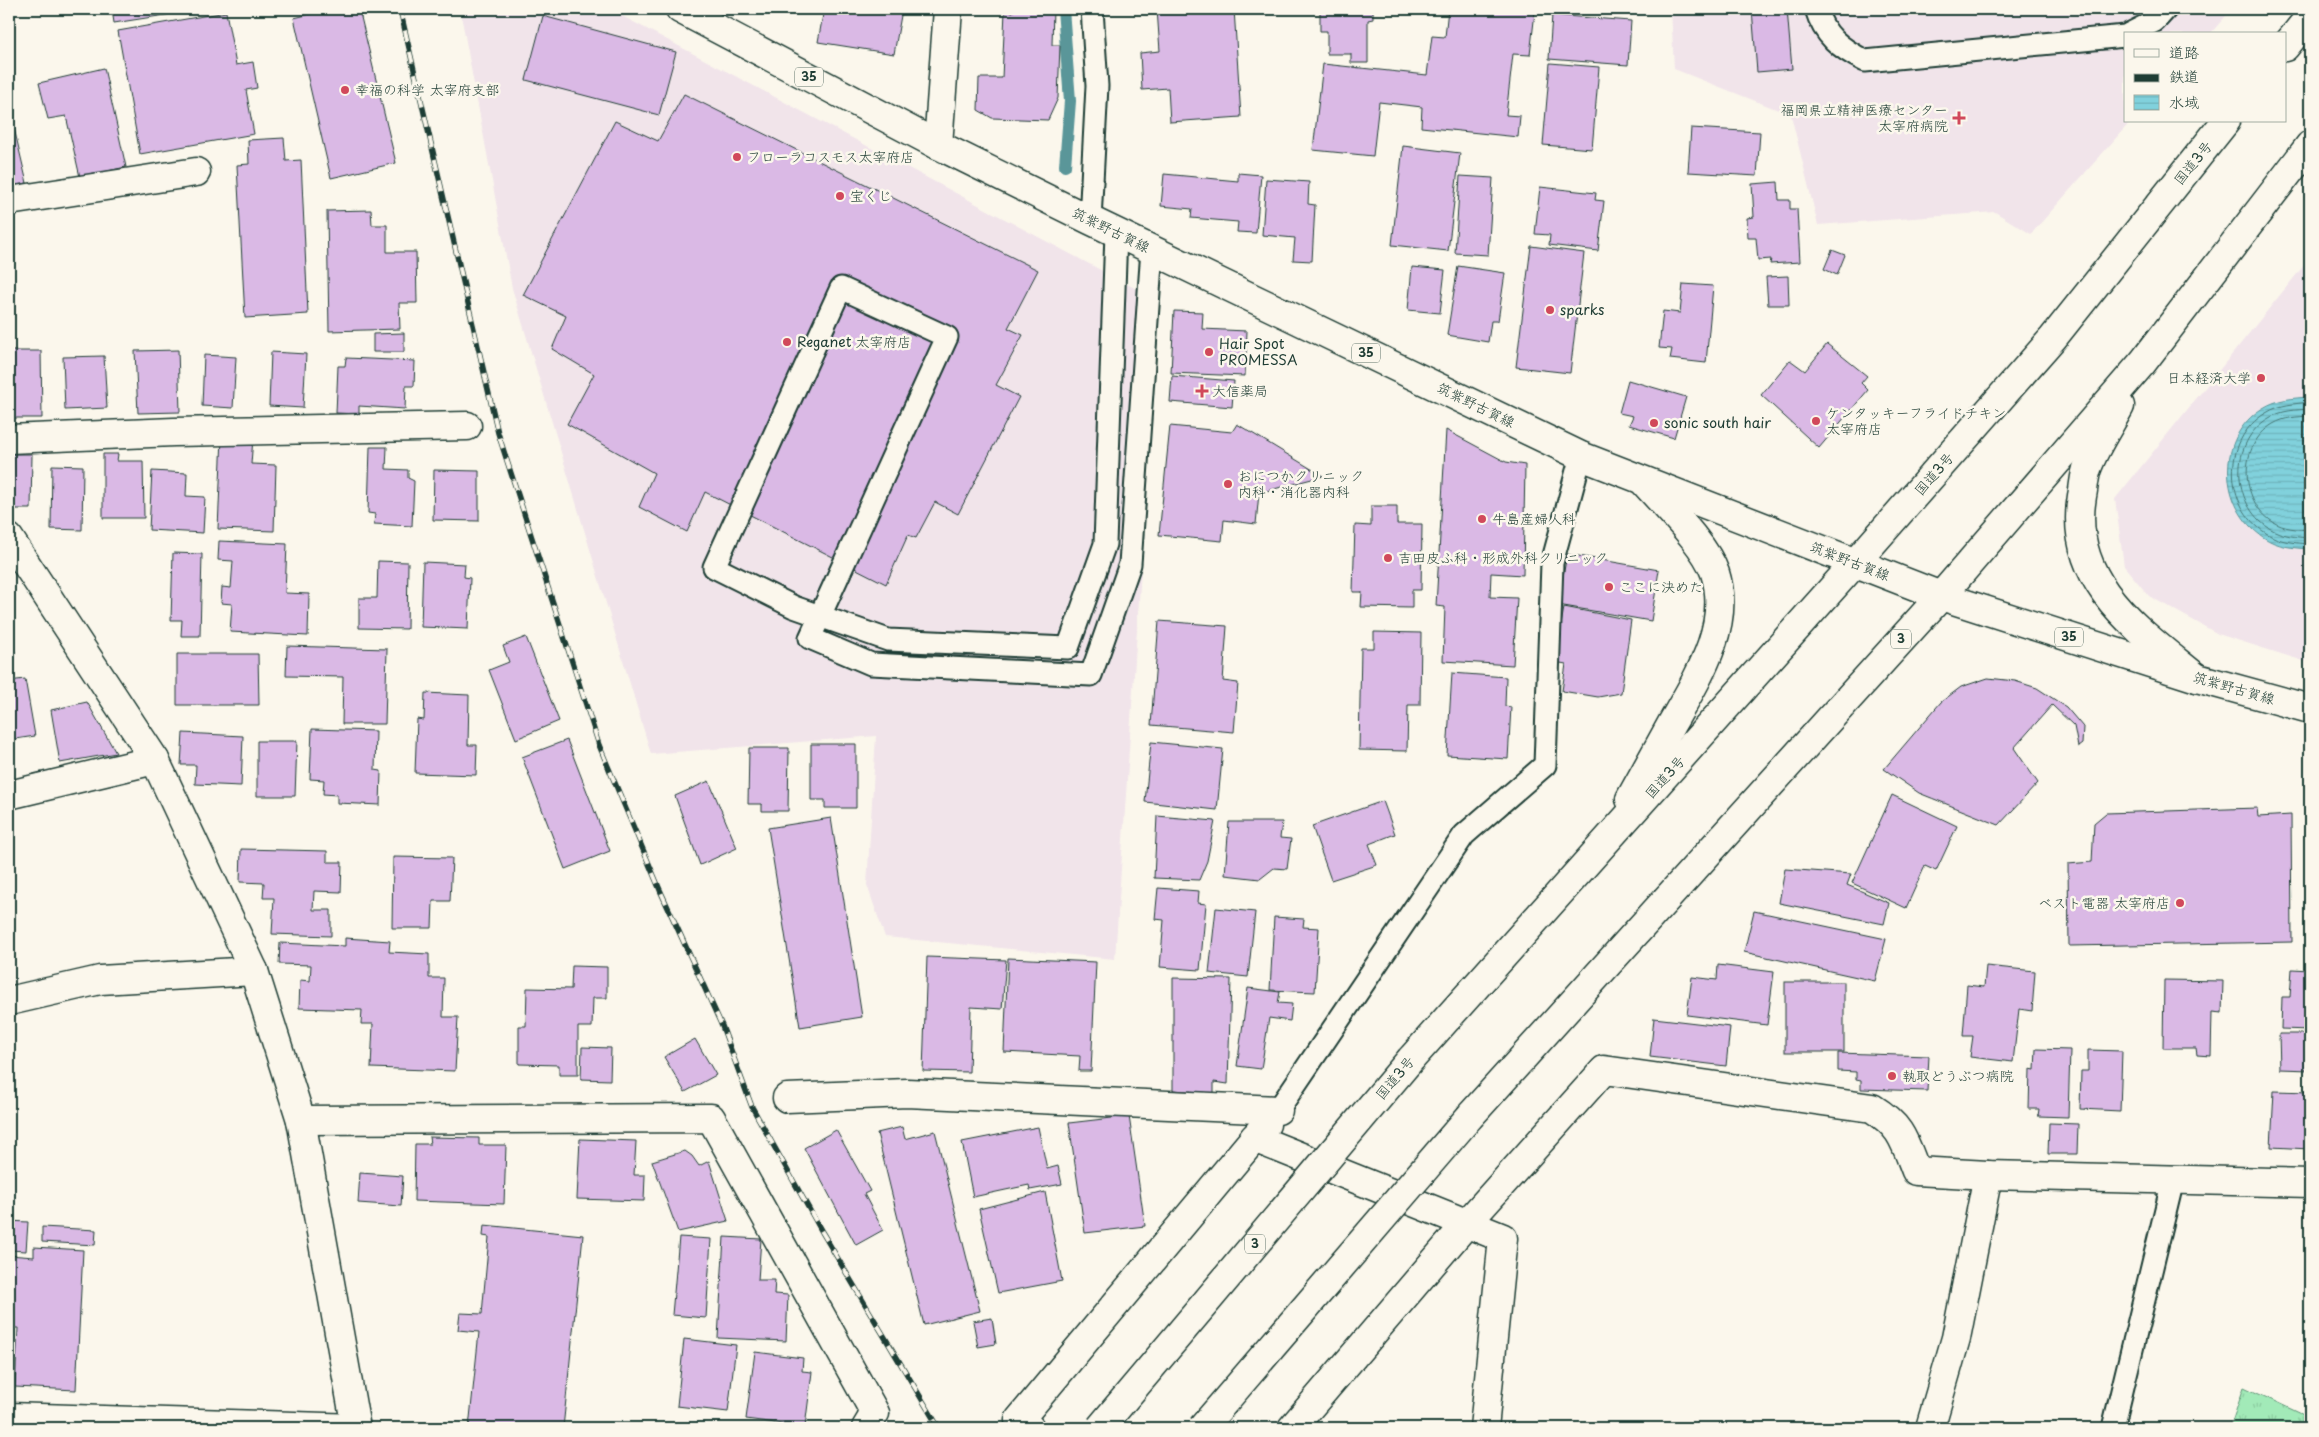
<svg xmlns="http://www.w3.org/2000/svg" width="2319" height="1437" viewBox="0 0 2319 1437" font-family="'Playpen Sans','Klee One',sans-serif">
<defs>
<pattern id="grass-tufts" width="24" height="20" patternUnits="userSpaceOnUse" patternTransform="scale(1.25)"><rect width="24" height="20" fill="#a2eab8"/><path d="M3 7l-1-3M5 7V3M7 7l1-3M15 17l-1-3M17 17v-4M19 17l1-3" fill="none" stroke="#8bca9f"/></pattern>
<pattern id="water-rules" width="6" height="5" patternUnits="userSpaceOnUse" patternTransform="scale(1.25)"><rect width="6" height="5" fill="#81d1dc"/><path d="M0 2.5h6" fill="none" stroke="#6fb4bd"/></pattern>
</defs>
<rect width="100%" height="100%" fill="#fbf7ec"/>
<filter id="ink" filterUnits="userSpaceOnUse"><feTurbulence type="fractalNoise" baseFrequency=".02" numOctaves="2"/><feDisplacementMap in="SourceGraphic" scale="10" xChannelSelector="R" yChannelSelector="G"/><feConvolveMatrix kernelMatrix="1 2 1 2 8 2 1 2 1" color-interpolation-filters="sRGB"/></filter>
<g filter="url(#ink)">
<g fill="#f1e4ea">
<path d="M460 9H609L1159 301 1115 959 885 937 867 885 876 736 651 754 512 288Z"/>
<path d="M1671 9H2232L2210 34H2125V121H2131L2031 234 1995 212 1818 225 1791 115 1674 69Z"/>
<path d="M2310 258V663L2218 634 2149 596 2124 566 2115 499Z"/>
</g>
<path fill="url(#grass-tufts)" stroke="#609476" d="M2244 1387 2310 1418V1428H2230Z"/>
<path fill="url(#water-rules)" stroke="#5a9699" d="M2310 397V549C2294 548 2277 547 2263 537 2219 508 2215 437 2263 408 2277 399 2294 398 2310 397Z"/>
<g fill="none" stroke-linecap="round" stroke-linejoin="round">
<g stroke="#467877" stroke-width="1">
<path d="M2310 402C2295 404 2280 404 2266 413 2221 439 2224 507 2266 533 2279 542 2295 543 2310 544"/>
<path d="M2310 409C2296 410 2282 410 2269 418 2229 441 2231 504 2269 528 2282 536 2296 537 2310 538"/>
<path d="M2310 416C2297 417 2285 417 2273 424 2238 445 2239 500 2273 522 2284 529 2297 529 2310 530"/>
</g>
<path stroke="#5a9699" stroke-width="12" d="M1063 9 1070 101 1065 166"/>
</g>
<g fill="#dab9e5" stroke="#1f3d34">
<path d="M112 9H204L114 23Z"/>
<path d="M331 9H359L396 163 331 178 294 18Z"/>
<path d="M824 9 902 10 894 54 818 42Z"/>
<path d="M1013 9H1053L1052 45H1060L1058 98 1048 120 992 118 978 110 979 78H1002L1005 11 1013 12Z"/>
<path d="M1157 9H1234L1241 117 1170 122 1168 88 1142 90 1140 53 1160 51Z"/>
<path d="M1320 9H1373V19L1368 20V63H1351V54H1327V31H1320Z"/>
<path d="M1448 9H1503L1535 12 1530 55 1513 54 1506 115 1520 116 1518 137 1421 127 1422 107 1379 102 1373 156 1313 150 1323 64 1427 75 1432 36 1445 37Z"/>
<path d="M1752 9H1787L1792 69 1757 72Z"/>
<path d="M226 12 236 65 253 62 257 88 246 90 254 134 140 154 118 31Z"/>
<path d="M1552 15 1631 21 1628 65 1549 59Z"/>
<path d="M543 16 676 52 659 115 526 80Z"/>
<path d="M1550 63 1599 67 1592 149 1543 145Z"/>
<path d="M104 68 126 167 80 177 66 116 48 119 39 83Z"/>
<path d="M684 94 1038 270 1008 328 1023 335 996 385 1019 397 958 514 935 502 916 538 908 535 886 584 705 492 687 532 639 507 654 473 567 424 594 374 552 349 566 316 523 295 615 121 658 141Z"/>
<path d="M9 107 27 183 9 187Z"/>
<path d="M1691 128 1760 132 1757 176 1688 172Z"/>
<path d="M284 138 286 161 301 160 308 314 245 318 237 165 249 164 248 140Z"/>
<path d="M1403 146 1460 153 1448 251 1392 245Z"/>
<path d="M1238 173 1261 175 1256 233 1237 232 1238 222 1191 218 1192 209 1161 206 1164 174 1238 181Z"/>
<path d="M1460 176 1493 178 1488 255 1455 253Z"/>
<path d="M1266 179 1309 182 1308 204 1315 205 1312 261 1293 260 1295 238 1262 235Z"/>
<path d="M1778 182 1779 200H1790V209H1797L1800 262 1770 264 1771 259 1758 260 1756 238H1748L1747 218 1754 217 1752 184Z"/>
<path d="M1540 187 1596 193 1595 200 1604 201 1598 251 1549 245 1550 235 1535 234Z"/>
<path d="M371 210 372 225H387V252H416L417 303H399L400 329 329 331 327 211Z"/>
<path d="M1531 246 1584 253 1570 373 1516 367Z"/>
<path d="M1832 250 1845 255 1837 275 1824 269Z"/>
<path d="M1458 266 1505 273 1498 321H1491L1488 342 1447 335Z"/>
<path d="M1412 267 1445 270 1440 313 1408 310Z"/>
<path d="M1788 276 1789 305H1768L1766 277Z"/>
<path d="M1683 284 1713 286 1706 363 1670 359 1672 349 1659 348 1663 311 1680 313Z"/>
<path d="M1174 311 1203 312 1202 329 1247 331 1245 376 1171 373Z"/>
<path d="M404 333V352H373V334Z"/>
<path d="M1827 344 1867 376 1861 383 1868 390 1819 448 1761 395 1790 360 1805 371Z"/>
<path d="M178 350 180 412 138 413 135 351Z"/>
<path d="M9 351H41L42 418H9Z"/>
<path d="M271 352 306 354 303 408 269 406Z"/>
<path d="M204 355 236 357 233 408 202 406Z"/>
<path d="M104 356 107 408 65 410 63 357Z"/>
<path d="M346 358 415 361 414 386H406L405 409 359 406V414L336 413 338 366H345Z"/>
<path d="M1172 376 1234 381 1232 407 1170 402Z"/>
<path d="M1628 380 1686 397 1674 438 1629 425 1633 416 1619 413Z"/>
<path d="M1237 424 1323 476 1259 493 1256 524 1224 520 1222 541 1159 535 1170 426 1232 432Z"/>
<path d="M1446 430 1506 462 1525 465 1523 575 1491 573 1490 597 1517 598 1513 665 1443 661 1445 607 1436 606Z"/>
<path d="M222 437 253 438 251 464 276 465 274 531 218 529Z"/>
<path d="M370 447H387L386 469 408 470V478L414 481 412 526 374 524 375 514 368 513Z"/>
<path d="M9 454H32L31 509H11L9 507Z"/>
<path d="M103 454H118L117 461H143L144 518H103Z"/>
<path d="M52 465 83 466 82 530 51 529Z"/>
<path d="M434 470 479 471V521L433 520Z"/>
<path d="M152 471 187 473 186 496 205 497 203 533 149 530Z"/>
<path d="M1371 506H1397V524H1422L1421 590H1412V608L1361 607 1362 592H1353L1355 525 1371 526Z"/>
<path d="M219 541 287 544 285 593 309 594 308 636 230 632 232 604 221 603 222 587 231 588 233 561 218 560Z"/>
<path d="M173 553 202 554 200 636H181L182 620H171Z"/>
<path d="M1567 554 1659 570 1651 621 1558 605Z"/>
<path d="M378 561 408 562 407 629 359 628V598H377Z"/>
<path d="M423 562 465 564 464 577 470 578 468 629 421 627Z"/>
<path d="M1564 607 1631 620 1621 693 1598 697 1562 691 1566 664 1555 662Z"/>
<path d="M9 610 15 653 9 654Z"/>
<path d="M1159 621 1227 626 1223 681 1238 683 1234 732 1151 725Z"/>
<path d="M1374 632 1421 633 1420 705H1408L1407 751 1359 750 1361 648H1374Z"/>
<path d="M526 637 559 721 516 739 489 670 509 662 503 646Z"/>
<path d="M287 646 387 649 385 724H342L343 677 286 676Z"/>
<path d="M177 654H258L259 705H177Z"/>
<path d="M1452 673 1506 677 1505 706 1511 707 1508 759 1447 755Z"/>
<path d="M1988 678 2015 681 2037 688 2066 707 2083 727 2082 744 2078 747 2074 726 2052 705 2014 748 2038 783 1999 825 1919 793 1884 769 1941 702 1961 687Z"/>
<path d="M25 679 35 736 9 740V681Z"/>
<path d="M425 693 469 695 468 745H477L476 775 415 773 417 719 424 720Z"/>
<path d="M87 702 116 753 60 763 51 710Z"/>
<path d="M312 729 376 731 375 770 381 771 380 805 337 803V795L323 794 324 780 310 779Z"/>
<path d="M183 733 243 736 241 786 195 784 196 765H181Z"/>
<path d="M567 740 610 851 565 869 522 757Z"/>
<path d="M257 741H297L295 796H257Z"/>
<path d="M1151 742 1223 749 1217 810 1145 802Z"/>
<path d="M811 744H856V808H825V800H811Z"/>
<path d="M749 748H789L788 811H762V804H748Z"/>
<path d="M709 781 737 848 700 865 675 796Z"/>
<path d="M2309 785H2310V871Z"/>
<path d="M1892 795 1957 826 1936 871 1925 866 1906 908 1852 883Z"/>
<path d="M1383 801 1395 834 1369 844 1377 865 1331 880 1312 826Z"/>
<path d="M2257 808 2258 817 2291 815 2292 942 2069 946 2068 864 2092 862 2094 823 2106 813Z"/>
<path d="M1157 816 1215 821 1207 861 1199 880 1154 878Z"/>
<path d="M831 818 862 1017 800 1027 768 828Z"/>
<path d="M1229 822H1282L1280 838 1291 839 1287 869 1274 868 1260 879 1225 875Z"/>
<path d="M241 849 327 851V862H342L341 892 314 891 313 910H331V936L272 934 274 898H263L264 883 240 882Z"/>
<path d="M393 857 452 858 450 901H433L432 928H392Z"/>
<path d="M1785 869 1851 874 1847 885 1889 903 1884 924 1779 903Z"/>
<path d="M1158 888 1199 891 1198 903 1206 904 1200 970 1160 967 1164 920 1155 919Z"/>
<path d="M1216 908 1255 912 1248 977 1209 973Z"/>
<path d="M1754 911 1886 939 1875 981 1744 952Z"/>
<path d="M1274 917 1304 919 1303 927 1319 928 1315 992 1270 990Z"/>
<path d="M345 938 390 941 389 952 429 954V978H444L443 1017H458L455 1071 371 1068 373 1024H361L362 1010 299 1008 300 980 310 981 311 965 279 964 280 943 345 946Z"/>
<path d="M927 957 1006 960 1002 1009 971 1007 969 1072 923 1071Z"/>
<path d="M1008 958 1096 962 1091 1071H1079L1080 1056 1004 1052Z"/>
<path d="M1718 965 1774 972 1767 1025 1687 1015 1692 977 1717 980Z"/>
<path d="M572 966 607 967V998H593L592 1027H578V1075H559V1065L519 1064V1026H526L527 988 571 989Z"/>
<path d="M1986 966 2035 971 2032 1011 2019 1009 2013 1062 1970 1057 1973 1036H1963L1967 985 1984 987Z"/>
<path d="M2292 969 2310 970V1030L2281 1029 2282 997H2290Z"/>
<path d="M1173 978 1231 979 1228 1084 1214 1082V1093L1173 1090Z"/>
<path d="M2164 980 2223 981 2222 1013 2212 1012 2211 1056 2197 1055 2196 1048H2163Z"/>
<rect x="1785" y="982" width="59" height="70"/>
<path d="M1248 988 1280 992 1278 1003 1292 1004 1290 1021 1269 1018 1261 1069 1237 1066Z"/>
<path d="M1654 1018 1730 1027 1726 1066 1650 1057Z"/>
<path d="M2279 1034H2310V1070L2280 1069Z"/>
<path d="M695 1039 716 1075 685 1092 664 1057Z"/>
<path d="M582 1047 611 1048 610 1080 581 1079Z"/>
<path d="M2036 1049 2070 1050 2068 1117 2038 1116 2039 1109H2029L2030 1069 2035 1070Z"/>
<path d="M2088 1050 2122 1051 2120 1111 2080 1109 2081 1071H2088Z"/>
<path d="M1838 1053 1929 1056 1927 1091 1861 1089V1080L1856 1079V1072L1838 1071Z"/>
<path d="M2274 1091 2310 1092V1149L2271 1147Z"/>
<path d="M1129 1116 1145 1226 1085 1233 1069 1123Z"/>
<path d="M2049 1123 2078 1124 2077 1154H2048Z"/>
<path d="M902 1127 905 1139 935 1131 980 1311 924 1325 877 1133Z"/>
<path d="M1038 1127 1047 1169 1058 1166 1062 1184 1030 1190 1029 1185 973 1197 962 1142Z"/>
<path d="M836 1130 870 1191 864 1194 883 1230 856 1245 804 1148Z"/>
<path d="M429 1137 479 1138V1145H506L504 1204 414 1201 415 1144H430Z"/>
<path d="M580 1139 636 1141 634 1175H645L644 1201 577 1199Z"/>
<path d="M685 1151 692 1156 699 1166 709 1161 728 1221 678 1232 652 1161Z"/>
<path d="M360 1173 403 1176 401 1206 358 1203Z"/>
<path d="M1045 1192 1062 1281 998 1293 979 1209Z"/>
<path d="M9 1221 28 1222 26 1251 9 1250Z"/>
<path d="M484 1225 583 1235 563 1428H469L479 1332 458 1330 460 1313 482 1314 489 1237 483 1236Z"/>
<path d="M42 1227 96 1230 95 1245 42 1242Z"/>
<path d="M679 1237 711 1239 706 1318 672 1315Z"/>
<path d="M724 1237 761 1239 758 1280H775L774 1294 788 1295 786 1341 718 1338Z"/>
<path d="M34 1247 83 1250 76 1390 15 1387 18 1328H9V1334V1255L34 1257Z"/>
<path d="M992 1318 996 1344 978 1347 973 1321Z"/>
<path d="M684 1339 736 1345 728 1412 677 1406Z"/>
<path d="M755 1352 803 1358 802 1371 812 1372 805 1427 746 1419Z"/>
</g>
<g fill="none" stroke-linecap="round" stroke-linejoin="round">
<g stroke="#1f3d34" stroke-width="25">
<g id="service">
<path d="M1816 9C1824 36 1840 48 1865 61L2125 36"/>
<path d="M2129 34 2155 21 2166 9"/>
<path d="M1090 220 1097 86 1092 9"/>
<path d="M1116 233 1105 544 1068 648 888 640 794 607 714 567 841 288 947 337 820 616 810 638 871 664 1091 675 1130 564 1152 249"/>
<path d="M1278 1110 1464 835 1545 765 1552 563 1581 456"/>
<path d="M2113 1428 2173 1180"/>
</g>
</g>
<g stroke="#1f3d34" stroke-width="31">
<g id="minor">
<path d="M938 145 948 9"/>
<path d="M9 201 196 172"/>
<path d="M9 439 174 432 467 426"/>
<path d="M9 538 155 760 254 971 301 1120 356 1428"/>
<path d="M9 795 155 760"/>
<path d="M9 1001 100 980 254 971"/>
<path d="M787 1098 907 1093 1278 1110"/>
<path d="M301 1120 711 1118 875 1413 866 1428"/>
<path d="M1254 1138 1503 1238 1484 1428"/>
<path d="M9 1417 356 1428"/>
<path d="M1030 1428 1019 1420 1266 1124"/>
<path d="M1292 1428 1467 1223 1604 1070 1872 1108C1901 1126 1904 1140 1916 1171L1988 1175 2310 1183"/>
<path d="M1930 1428 1956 1338 1988 1175"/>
</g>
</g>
<g stroke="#1f3d34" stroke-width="31">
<path id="primary" d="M680 9 938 145 1090 220 1581 456 1941 596 2197 678 2310 709"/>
</g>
<g stroke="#1f3d34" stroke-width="31">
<g id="trunk">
<path d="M2285 47 2310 16"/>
<path d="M2120 406C2110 425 2096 445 2088 466 2084 475 2084 487 2082 496 2067 583 2139 630 2197 678"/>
<path d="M1630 799C1644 774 1658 748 1672 723 1697 679 1732 626 1715 573 1705 544 1666 507 1645 483"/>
<path d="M1411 1059 1855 563 2053 338 2226 121"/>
<path d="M1471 1115 1941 596 2143 362 2310 145"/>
</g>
</g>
<use href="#service" stroke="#fbf7ec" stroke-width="21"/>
<use href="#minor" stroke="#fbf7ec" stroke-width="28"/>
<use href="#primary" stroke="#fbf7ec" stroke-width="28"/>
<use href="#trunk" stroke="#fbf7ec" stroke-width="28"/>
<g stroke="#1f3d34" stroke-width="5.5">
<path id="rail" d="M400 9 498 433 599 745 660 890 722 1026 752 1107 822 1232 939 1428"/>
</g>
<use href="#rail" stroke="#fbf7ec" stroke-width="4" stroke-dasharray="11" stroke-linecap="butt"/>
<g stroke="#1f3d34" stroke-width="31" stroke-linecap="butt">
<g id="trunk-bridge">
<path d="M1100 1428 1411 1059"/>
<path d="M1202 1428 1471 1115"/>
</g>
</g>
<use href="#trunk-bridge" stroke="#fbf7ec" stroke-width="28"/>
</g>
</g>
<g fill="#d1495b" stroke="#fbf7ec" stroke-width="2">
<circle cx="345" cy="90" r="5"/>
<path d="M1956.5 110.5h5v5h5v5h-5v5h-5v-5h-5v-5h5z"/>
<circle cx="737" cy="157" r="5"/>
<circle cx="840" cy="196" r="5"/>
<circle cx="1550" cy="310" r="5"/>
<circle cx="787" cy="342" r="5"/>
<circle cx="1209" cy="352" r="5"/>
<circle cx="2261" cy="378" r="5"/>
<path d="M1199.5 383.5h5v5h5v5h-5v5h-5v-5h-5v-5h5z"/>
<circle cx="1816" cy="421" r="5"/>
<circle cx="1654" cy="423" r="5"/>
<circle cx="1228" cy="484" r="5"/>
<circle cx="1482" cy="519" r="5"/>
<circle cx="1388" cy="558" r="5"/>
<circle cx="1609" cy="587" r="5"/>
<circle cx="2180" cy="903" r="5"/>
<circle cx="1892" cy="1076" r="5"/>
</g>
<g text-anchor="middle" stroke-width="5" stroke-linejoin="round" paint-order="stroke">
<g fill="#fbf7ec" stroke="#61756b" stroke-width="1">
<rect x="795" y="67.5" width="28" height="19" rx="4"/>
<rect x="1352" y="343.5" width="28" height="19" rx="4"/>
<rect x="2055" y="627.5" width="28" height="19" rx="4"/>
<rect x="1891" y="629.5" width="20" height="19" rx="4"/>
<rect x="1245" y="1234.5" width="20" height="19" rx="4"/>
</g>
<g font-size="12" font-weight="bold" fill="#1f3d34">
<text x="809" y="81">35</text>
<text x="1366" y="357">35</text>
<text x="2069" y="641">35</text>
<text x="1901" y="643">3</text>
<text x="1255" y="1248">3</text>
</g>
<g font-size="14" fill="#1f3d34" stroke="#fbf7ec" text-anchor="start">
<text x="355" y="95">幸福の科学 太宰府支部</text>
<text x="1948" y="115" text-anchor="end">福岡県立精神医療センター<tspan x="1948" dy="16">太宰府病院</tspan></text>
<text x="747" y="162">フローラコスモス太宰府店</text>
<text x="850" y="201">宝くじ</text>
<text x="1560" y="315">sparks</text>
<text x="797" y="347">Reganet 太宰府店</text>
<text x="1219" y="349">Hair Spot<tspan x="1219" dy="16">PROMESSA</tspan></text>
<text x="2251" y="383" text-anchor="end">日本経済大学</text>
<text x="1212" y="396">大信薬局</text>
<text x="1826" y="418">ケンタッキーフライドチキン<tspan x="1826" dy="16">太宰府店</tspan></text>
<text x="1664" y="428">sonic south hair</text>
<text x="1238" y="481">おにつかクリニック<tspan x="1238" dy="16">内科・消化器内科</tspan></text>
<text x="1492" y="524">牛島産婦人科</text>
<text x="1398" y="563">吉田皮ふ科・形成外科クリニック</text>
<text x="1619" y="592">ここに決めた</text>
<text x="2170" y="908" text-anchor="end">ベスト電器 太宰府店</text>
<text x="1902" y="1081">執取どうぶつ病院</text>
</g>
<g font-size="14" fill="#1f3d34" stroke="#fbf7ec">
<text transform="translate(2193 163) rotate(-51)" y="5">国道3号</text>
<text transform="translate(1111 230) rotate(26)" y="5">筑紫野古賀線</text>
<text transform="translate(1476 405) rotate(26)" y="5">筑紫野古賀線</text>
<text transform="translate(1934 474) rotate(-49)" y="5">国道3号</text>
<text transform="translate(1850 561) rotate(21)" y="5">筑紫野古賀線</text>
<text transform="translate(2234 688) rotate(16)" y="5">筑紫野古賀線</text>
<text transform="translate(1665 777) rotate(-48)" y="5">国道3号</text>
<text transform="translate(1395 1078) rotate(-50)" y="5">国道3号</text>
</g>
</g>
<rect width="2319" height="1437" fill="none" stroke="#fbf7ec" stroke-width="30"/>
<rect x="15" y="15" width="2289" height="1407" fill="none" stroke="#1f3d34" stroke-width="2" filter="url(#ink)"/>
<rect x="2124" y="32" width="162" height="90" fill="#fbf7ec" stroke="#a3ada2"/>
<rect x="2134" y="49" width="25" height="8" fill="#fbf7ec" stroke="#a3ada2"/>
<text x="2169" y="58" font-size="15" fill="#1f3d34">道路</text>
<rect x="2134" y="74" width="25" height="8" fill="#1f3d34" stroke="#a3ada2"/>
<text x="2169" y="82" font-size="15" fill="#1f3d34">鉄道</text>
<rect x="2134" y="95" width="25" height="15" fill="url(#water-rules)" stroke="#a3ada2"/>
<text x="2169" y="108" font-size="15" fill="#1f3d34">水域</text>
</svg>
